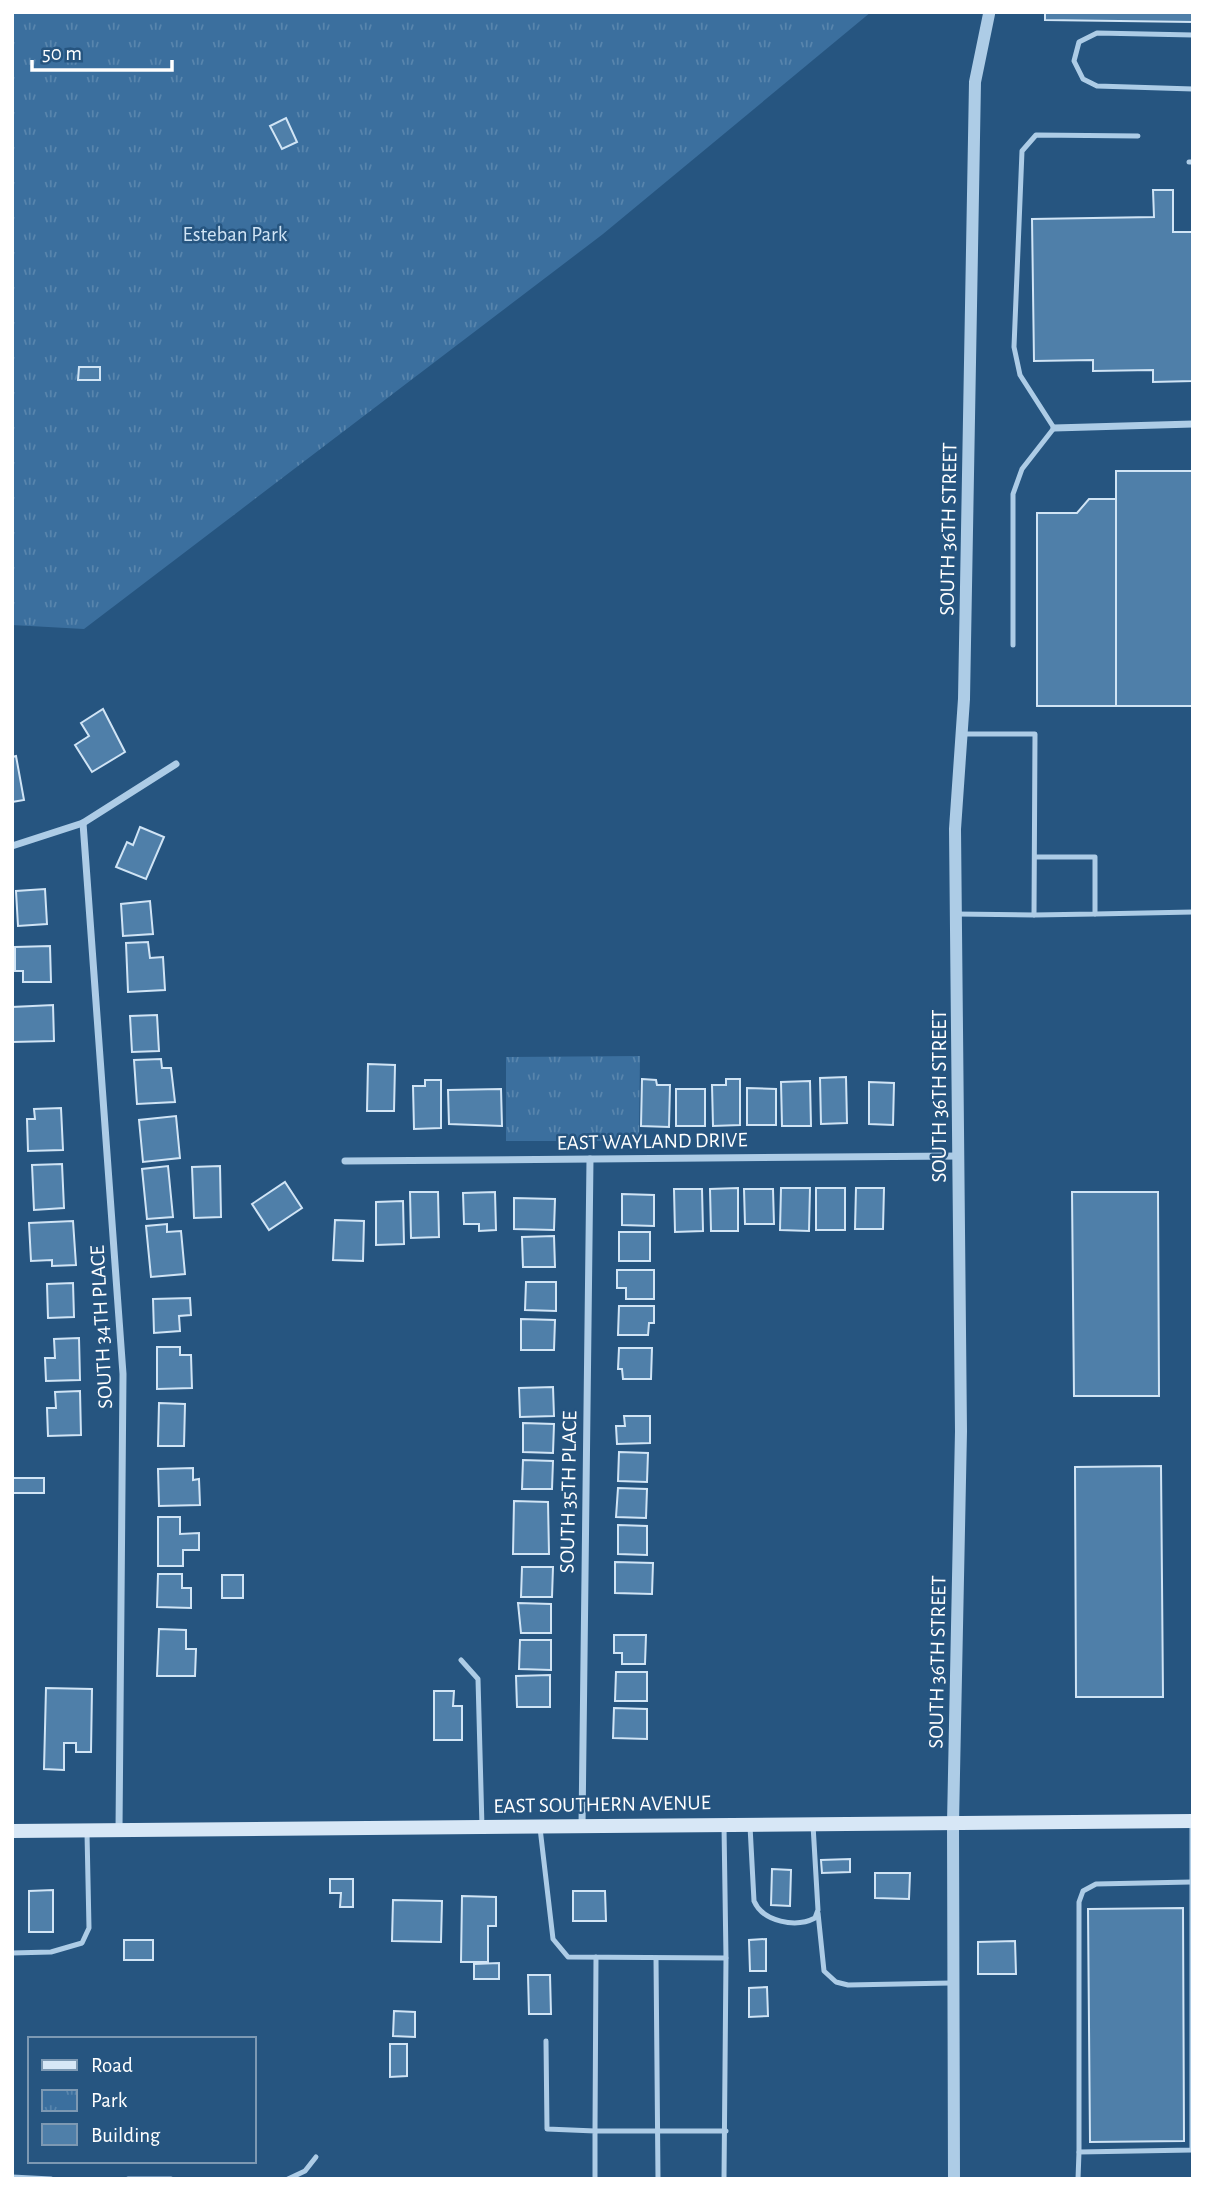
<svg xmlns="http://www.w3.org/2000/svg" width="1205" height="2191" viewBox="0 0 1205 2191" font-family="'Alegreya Sans',sans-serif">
<defs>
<pattern id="park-tufts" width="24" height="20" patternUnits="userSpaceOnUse" patternTransform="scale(1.75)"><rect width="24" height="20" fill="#3b6f9e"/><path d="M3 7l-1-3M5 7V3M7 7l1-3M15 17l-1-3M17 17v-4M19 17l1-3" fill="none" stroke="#5885ad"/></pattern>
</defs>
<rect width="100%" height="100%" fill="#265580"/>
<g fill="url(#park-tufts)">
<path d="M12 12H871L603 234 84 629 12 625Z"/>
<path d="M640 1056 639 1141H506V1057Z"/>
</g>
<g fill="#4f7fa9" stroke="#d0e4f5" stroke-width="2">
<path d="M1045 12H1193V22L1045 20Z"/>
<path d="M286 118 297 142 282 149 270 126Z"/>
<path d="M1153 190H1173V232H1193V381L1153 382V370L1093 371V360L1034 361 1032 219 1154 217Z"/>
<path d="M79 367H100V380H78Z"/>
<rect x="1116" y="471" width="77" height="235"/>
<path d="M1089 499H1116V706H1037V513H1077Z"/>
<path d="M103 709 125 752 92 772 75 745 89 736 81 723Z"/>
<path d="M16 756 24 800 12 802V757Z"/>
<path d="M140 827 164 837 146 879 116 867 127 842 133 845Z"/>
<path d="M45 889 47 924 18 926 16 891Z"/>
<path d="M150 901 153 934 123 936 121 904Z"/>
<path d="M148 942 150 958 163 957 165 990 128 992 126 943Z"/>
<path d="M50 946 51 982H23V971H15V947Z"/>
<path d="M53 1005 54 1041 13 1042 12 1007Z"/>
<path d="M157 1015 159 1051 132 1052 130 1016Z"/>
<path d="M161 1059 162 1068H171L175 1102 137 1104 134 1060Z"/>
<path d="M368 1064 395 1065 394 1111H367Z"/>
<path d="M846 1077 847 1123 821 1124 820 1078Z"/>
<path d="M642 1079 656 1080 657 1085H670L669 1127 641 1126Z"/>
<path d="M726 1079H740V1125L713 1126 712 1085H726Z"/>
<path d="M425 1080H441V1128L414 1129 413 1086H425Z"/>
<path d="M810 1081 811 1126H782L781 1082Z"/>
<path d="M869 1082 894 1083 893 1125 869 1124Z"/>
<path d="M747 1088 776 1089V1125H747Z"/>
<path d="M501 1089 502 1126 449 1124 448 1090Z"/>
<rect x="676" y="1089" width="29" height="37"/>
<path d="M61 1108 63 1150 28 1151 27 1119H35L34 1109Z"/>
<path d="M176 1116 180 1158 143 1162 139 1120Z"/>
<path d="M62 1164 64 1208 34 1210 32 1165Z"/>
<path d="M168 1166 173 1217 147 1219 142 1169Z"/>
<path d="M220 1166 221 1217 194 1218 192 1167Z"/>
<path d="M285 1182 302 1208 269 1230 252 1204Z"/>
<path d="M738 1188V1231H711L710 1189Z"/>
<path d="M781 1188H810L809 1231 780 1230Z"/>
<rect x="816" y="1188" width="29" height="42"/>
<path d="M856 1188H884L883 1229H855Z"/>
<path d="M674 1189H702L703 1231 675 1232Z"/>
<path d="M744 1189H773L774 1224H745Z"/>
<path d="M410 1192H438L439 1237 411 1238Z"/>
<path d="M495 1192 496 1230 479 1231V1224H464L463 1193Z"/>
<path d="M1072 1192H1158L1159 1396H1074Z"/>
<path d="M622 1194 654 1195V1226L622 1225Z"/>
<path d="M514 1198 555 1199 554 1230 514 1229Z"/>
<path d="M403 1201 404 1244 376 1245V1202Z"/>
<path d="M335 1220 364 1221 363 1261 333 1260Z"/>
<path d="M73 1221 76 1265 52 1266V1260L31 1261 29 1223Z"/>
<path d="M167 1224V1232L181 1231 185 1274 151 1277 146 1226Z"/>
<rect x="619" y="1232" width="31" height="29"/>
<path d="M554 1236 555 1267H523L522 1237Z"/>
<path d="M617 1270H654V1299H626V1288H617Z"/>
<path d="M526 1282H556V1311L525 1310Z"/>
<path d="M73 1283 74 1317 48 1318 47 1284Z"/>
<path d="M190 1298 191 1315 179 1316 180 1331 154 1333 153 1299Z"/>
<path d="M619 1306H654V1323H649L648 1335H618Z"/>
<path d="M521 1319 555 1320 554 1350H521Z"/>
<path d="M79 1338 80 1380 46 1381 45 1358H55L54 1339Z"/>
<path d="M157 1347H180V1355H191L192 1388 157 1389Z"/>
<path d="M619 1348H652L651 1379H623L622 1369H618Z"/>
<path d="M553 1387 554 1416 520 1417 519 1388Z"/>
<path d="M80 1391 81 1435 48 1436 47 1408H56L55 1392Z"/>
<path d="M159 1403 185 1404 184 1446H158Z"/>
<path d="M624 1416H650V1443L617 1444 616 1426H625Z"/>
<path d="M523 1423 554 1424 553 1453 523 1452Z"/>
<path d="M619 1452 648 1453 647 1482 618 1481Z"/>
<path d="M523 1460 553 1461 552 1489H522Z"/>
<path d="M1161 1466 1163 1697H1076L1075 1467Z"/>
<path d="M193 1468V1480L199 1479 200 1505 159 1506 158 1469Z"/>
<rect x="12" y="1478" width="32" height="15"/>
<path d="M618 1488 647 1489 646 1518 616 1517Z"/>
<path d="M514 1501 548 1502 549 1554H513Z"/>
<path d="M158 1517H180V1534L199 1533V1550H183V1566H158Z"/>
<path d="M618 1525 647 1526V1555L618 1554Z"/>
<path d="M615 1562 653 1563 652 1594 615 1593Z"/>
<path d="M522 1567H553L552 1597H521Z"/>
<path d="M158 1574H182V1588H191V1608L157 1607Z"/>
<rect x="222" y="1575" width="21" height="23"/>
<path d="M518 1603 551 1604V1633H521Z"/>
<path d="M159 1629 186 1630V1649H196L195 1676H157Z"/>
<path d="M614 1635H646L645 1664H622V1653H614Z"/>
<path d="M520 1640H551V1670L519 1669Z"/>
<path d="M616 1672H647V1701H615Z"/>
<path d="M550 1675V1707H517L516 1676Z"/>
<path d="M46 1688 92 1689 91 1752H76V1743H64V1770L44 1769Z"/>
<path d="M434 1691H454L453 1706H462V1740H434Z"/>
<path d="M614 1708 647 1709V1739L613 1738Z"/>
<path d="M850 1859V1872L822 1873 821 1860Z"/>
<path d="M772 1869 791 1870 790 1906 771 1905Z"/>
<path d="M875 1873H910L909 1899 875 1898Z"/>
<path d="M330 1879H353V1907H340L341 1893H330Z"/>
<path d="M53 1890V1932H29V1891Z"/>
<path d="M573 1891H605L606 1921H573Z"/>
<path d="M462 1896 496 1897V1926H488V1962H461Z"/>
<path d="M393 1900 442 1901 441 1942 392 1941Z"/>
<path d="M1183 1908 1184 2141 1090 2142 1088 1909Z"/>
<path d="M766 1939V1971H750L749 1940Z"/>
<rect x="124" y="1940" width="29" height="20"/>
<path d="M1015 1941 1016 1974H978V1942Z"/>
<path d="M499 1963V1979H474V1964Z"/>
<path d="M528 1975H550L551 2014H529Z"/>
<path d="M767 1987 768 2016 749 2017V1988Z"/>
<path d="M394 2011 415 2012V2037L393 2036Z"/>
<path d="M390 2044H407V2076L390 2077Z"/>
</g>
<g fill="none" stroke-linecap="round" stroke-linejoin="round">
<g stroke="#adcce6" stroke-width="5">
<path d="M1193 35 1097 33 1079 42 1074 61 1083 79 1097 86 1193 89"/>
<path d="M1189 162H1193"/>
<path d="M1013 645V494L1022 469 1054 428 1020 375 1014 347 1022 151 1036 135 1138 136"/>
<path d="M956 914 1034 915 1035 734H962"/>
<path d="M1095 914 1193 912"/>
<path d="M1034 915 1095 914V857H1035"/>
<path d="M461 1660 478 1679 482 1827"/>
<path d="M750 1826 754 1901C763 1922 796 1928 815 1918L818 1910 813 1825"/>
<path d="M540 1828 553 1939 568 1957 726 1958 724 1826"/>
<path d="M818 1913 824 1971 836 1982 848 1985 951 1983"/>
<path d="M12 1953 51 1952 82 1943 89 1928 87 1833"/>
<path d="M596 1957 595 2131H726"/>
<path d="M656 1958 658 2179"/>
<path d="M546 2041 547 2129 595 2131V2179"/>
<path d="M1079 2152V1902L1083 1891 1096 1884 1191 1882"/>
<path d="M12 2177 51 2179"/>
<path d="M128 2179H171"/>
<path d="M288 2179 305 2171 316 2157"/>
<path d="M724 2179 726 1958"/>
<path d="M1078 2179 1079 2152 1192 2150V1822"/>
</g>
<g stroke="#adcce6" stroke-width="7">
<path d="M1054 428 1193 424"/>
<path d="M83 823 123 1374 119 1830"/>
<path d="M12 846 83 823 176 764"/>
<path d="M345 1161 959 1156"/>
<path d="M582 1826 590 1159"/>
</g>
<path stroke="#adcce6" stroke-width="12" d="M954 2179 953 1823 961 1431 955 829 964 699 975 82 989 14"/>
<path stroke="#d7e7f6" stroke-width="14" d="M12 1831 1193 1821"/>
</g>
<g text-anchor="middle" stroke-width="5" stroke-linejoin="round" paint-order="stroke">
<g font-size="21" fill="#d0e4f5" stroke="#265580">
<text x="235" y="241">Esteban Park</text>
</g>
<g font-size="21" fill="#fff" stroke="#265580">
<text transform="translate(948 529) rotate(-89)" y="7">SOUTH 36TH STREET</text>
<text transform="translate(939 1096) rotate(-90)" y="7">SOUTH 36TH STREET</text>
<text transform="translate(652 1141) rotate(-1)" y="7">EAST WAYLAND DRIVE</text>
<text transform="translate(101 1327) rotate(-93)" y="7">SOUTH 34TH PLACE</text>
<text transform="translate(568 1492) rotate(-89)" y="7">SOUTH 35TH PLACE</text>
<text transform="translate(937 1662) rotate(-89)" y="7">SOUTH 36TH STREET</text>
<text transform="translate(602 1804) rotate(-1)" y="7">EAST SOUTHERN AVENUE</text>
</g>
</g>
<rect width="1205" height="2191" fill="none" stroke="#ffffff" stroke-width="28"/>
<rect x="28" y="2037" width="228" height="126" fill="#265580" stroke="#7d99b3" stroke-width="2"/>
<rect x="42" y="2060" width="35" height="10" fill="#d7e7f6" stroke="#7d99b3" stroke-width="2"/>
<text x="91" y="2072" font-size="21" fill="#ffffff">Road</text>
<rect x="42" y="2090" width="35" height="21" fill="url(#park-tufts)" stroke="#7d99b3" stroke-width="2"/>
<text x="91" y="2107" font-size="21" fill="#ffffff">Park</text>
<rect x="42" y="2124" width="35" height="21" fill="#4f7fa9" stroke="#7d99b3" stroke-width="2"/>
<text x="91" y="2142" font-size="21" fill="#ffffff">Building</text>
<path d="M32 60v10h140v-10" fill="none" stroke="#ffffff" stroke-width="3.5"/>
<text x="42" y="60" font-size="21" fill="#ffffff" stroke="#265580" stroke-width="5" paint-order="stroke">50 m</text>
</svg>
